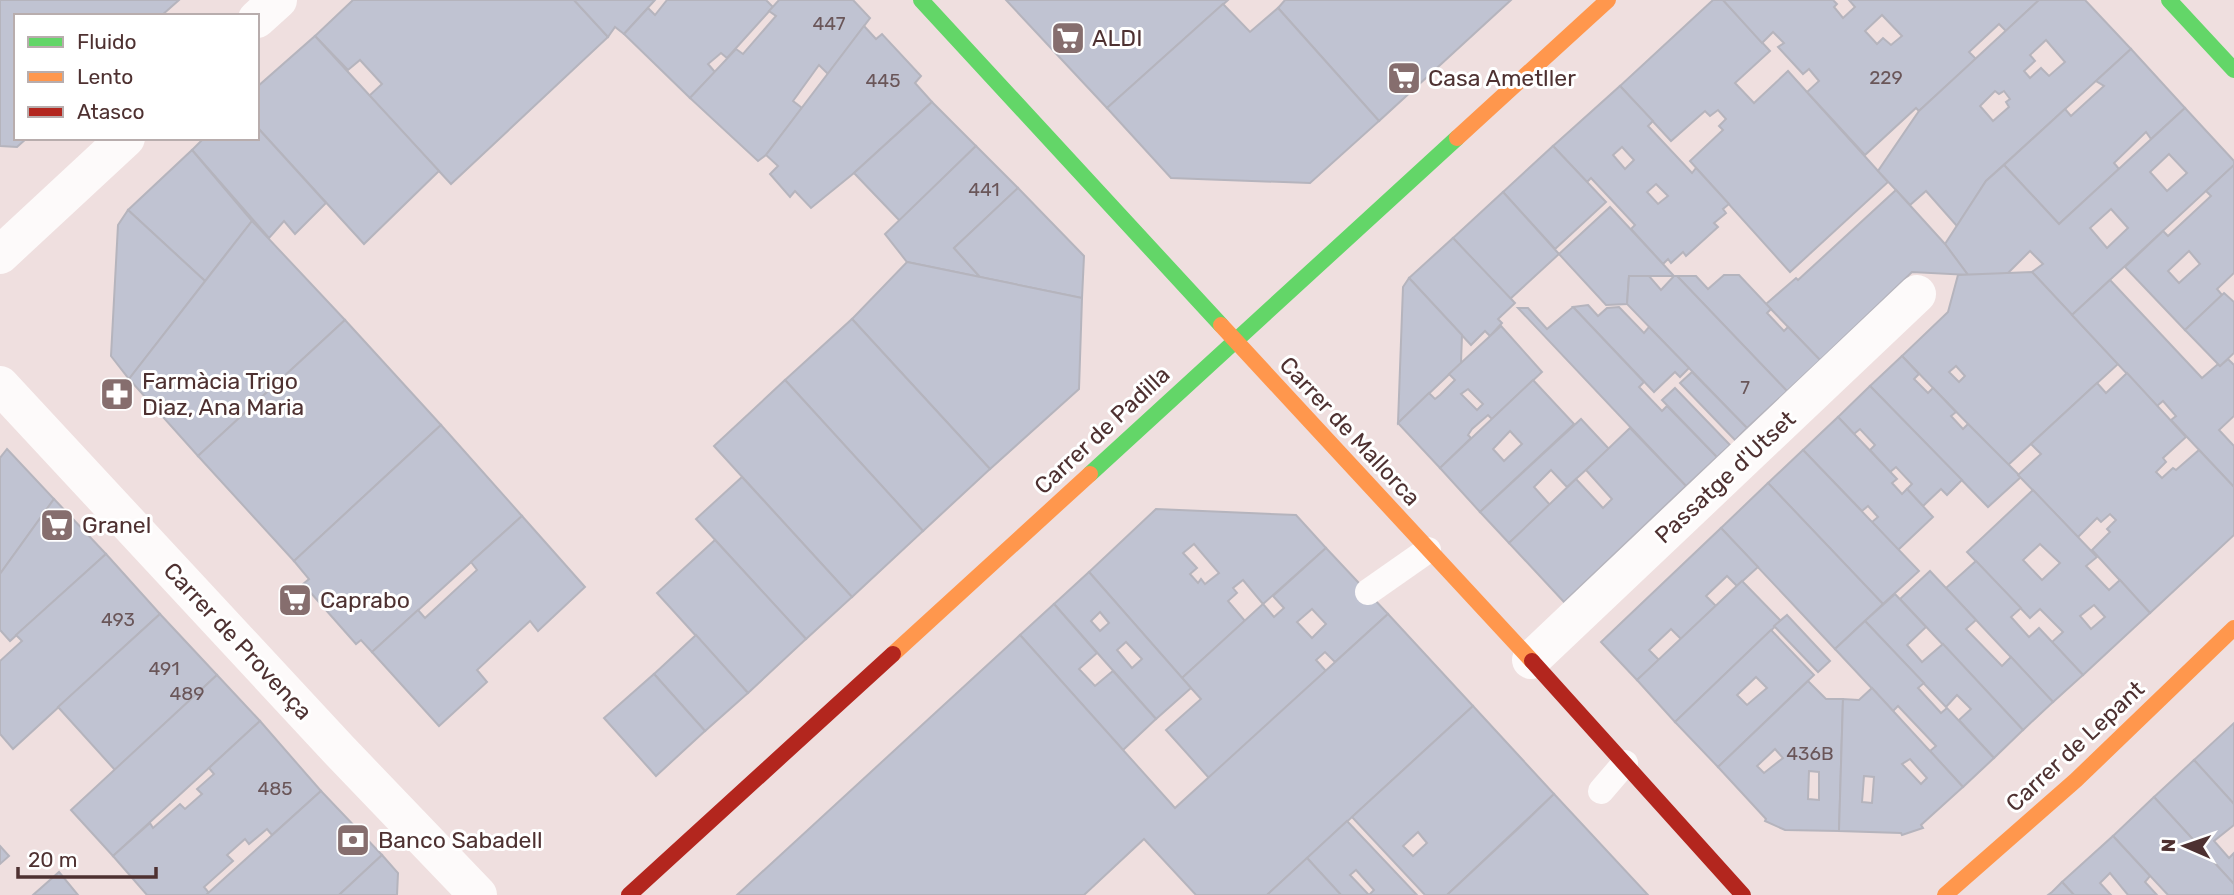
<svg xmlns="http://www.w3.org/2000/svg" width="2234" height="895" viewBox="0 0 2234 895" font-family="Rubik,sans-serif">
<rect width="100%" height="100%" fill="#efdfdf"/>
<g fill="#c0c3d2" stroke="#b5b4bd" stroke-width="2" fill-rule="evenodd">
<path d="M0 0H179L161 16H16V138H27L17 147 0 146Z"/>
<path d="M353 0H574L608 37 451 184 369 96 382 84 360 60 348 70 315 36Z"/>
<path d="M574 0H655L624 34 615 27 608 37Z"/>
<path d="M667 0H766L773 7 727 58 721 53 708 64 715 72 690 98 624 34 648 8 655 15Z"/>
<path d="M779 0H853L870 18 828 74 819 65 793 101 802 108 766 155 758 161 690 98 736 49 743 54 776 16 769 11Z"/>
<path d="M1006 0H1228L1107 108Z"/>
<path d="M1285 0H1511L1379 121 1278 8Z"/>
<path d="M1713 0H1723L1770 51 1735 83 1754 103 1788 71 1888 182 1790 272 1690 161 1723 130 1719 126 1726 119 1718 110 1710 116 1705 111 1671 141 1620 86Z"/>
<path d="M1723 0H1833L1837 4 1834 7 1843 18 1855 7 1849 0H2039L2006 31 1999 24 1969 52 1976 59 1919 111 1916 108 1865 155 1807 92 1819 81 1809 69 1803 74 1778 47 1784 43 1773 32 1762 43ZM1882 15 1902 36 1891 45 1883 38 1877 44 1865 31Z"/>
<path d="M2039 0H2085L2131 49 1986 181 1957 226 1926 191 1910 205 1878 171 1919 111ZM2046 40 2065 62 2049 76 2041 68 2030 78 2024 71 2035 61 2030 55ZM1995 91 1999 94 2004 91 2010 99 2006 102 2009 107 1993 121 1980 106Z"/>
<path d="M1223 4 1250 32 1278 8 1379 121 1310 183 1171 178 1107 108Z"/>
<path d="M864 26 876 39 882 34 921 76 915 83 932 102 854 173 811 208 795 191 790 197 770 174 778 166 766 155Z"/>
<path d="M315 36 439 171 364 244 257 127V87Z"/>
<path d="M2131 49 2185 108 2151 139 2146 132 2114 163 2119 169 2059 224 2004 165 2065 109 2071 116 2104 86 2096 81Z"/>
<path d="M1620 86 1653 121 1648 126 1692 173 1696 168 1729 204 1723 209 1726 213 1714 223 1718 227 1686 256 1683 252 1671 263 1668 259 1663 264 1631 229 1635 225 1591 178 1587 182 1553 146ZM1622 147 1634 160 1625 169 1613 155ZM1656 184 1668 196 1658 204 1647 192Z"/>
<path d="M932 102 976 146 900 221 854 173Z"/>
<path d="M2185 108 2234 161V165L2072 315 2032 272 2043 264 2030 251 2007 274 1968 275 1945 244 1986 181 2004 165 2059 224ZM2169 154 2187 173 2167 191 2150 172ZM2111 209 2128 228 2107 248 2090 228Z"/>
<path d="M257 127 326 203 295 234 284 221 269 238 192 150 204 138H257Z"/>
<path d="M976 146 1018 188 954 248 980 277 907 262 885 234Z"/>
<path d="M1553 146 1606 202 1555 249 1503 192Z"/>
<path d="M192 150 252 221 205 281 128 210Z"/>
<path d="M2234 165V273L2217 289 2222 295 2185 330 2125 267 2163 231 2168 236 2211 196 2206 191ZM2189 251 2200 264 2179 283 2168 271Z"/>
<path d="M1018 188 1084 256 1082 298 980 277 954 248Z"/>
<path d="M1896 190 1945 244 1968 275 1912 272 1820 360 1766 304 1796 278 1798 280Z"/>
<path d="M1503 192 1559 254 1510 299 1453 238Z"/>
<path d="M1610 207 1674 276H1629L1627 304 1606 305 1559 254Z"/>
<path d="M128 210 205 281 129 379 111 356 118 225Z"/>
<path d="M252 221 345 320 198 456 129 379Z"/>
<path d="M1453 238 1515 303 1498 319 1502 323 1490 336 1485 331 1471 345 1409 278Z"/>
<path d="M907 262 1082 298 1079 389 990 469 852 319Z"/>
<path d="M2032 272 2118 364 2008 465 1902 356 1948 312 1958 275ZM1956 366 1965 376 1959 382 1949 372Z"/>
<path d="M1724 275H1739L1771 309 1767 313 1784 331 1788 327 1820 360 1787 391 1677 276H1696L1708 289Z"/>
<path d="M1629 276H1649L1661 290 1674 276H1677L1787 391 1747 428 1627 304Z"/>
<path d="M1409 278 1462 335 1461 363 1398 423 1403 287Z"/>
<path d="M2110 280 2202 378 2218 364 2220 366 2228 359 2234 365V416L2219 430 2234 446V487L2171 420 2176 416 2163 401 2157 406 2072 315Z"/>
<path d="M2224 293 2234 302V353L2220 366 2185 330Z"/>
<path d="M1588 305 1598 316 1607 308 1619 307 1644 333 1649 327 1689 368 1680 377 1675 372 1654 392 1573 307Z"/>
<path d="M1573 307 1644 382 1639 387 1662 411 1667 406 1717 457 1686 486 1518 308H1528L1547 329Z"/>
<path d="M852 319 990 469 923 531 785 380Z"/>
<path d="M345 320 441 425 294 561 198 456Z"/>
<path d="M1501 326 1542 372 1492 419 1488 415 1472 429 1468 435 1471 438 1440 468 1398 423 1429 393 1435 399 1440 395 1455 380 1449 374ZM1468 389 1483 404 1477 410 1461 394Z"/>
<path d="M1902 356 1919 374 1914 379 1928 393 1933 388 1956 412 1951 416 1963 429 1968 424 2021 477 1988 507 1870 386Z"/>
<path d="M1692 372 1747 428 1735 440 1680 383Z"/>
<path d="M2127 373 2186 437 2163 458 2166 462 2156 472 2162 478 2173 468 2176 470 2199 450 2234 487V535L2150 613 2092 550 2110 532 2107 529 2116 520 2110 514 2101 522 2097 518 2078 537 2018 475 2041 454 2031 444 2097 383 2106 393Z"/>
<path d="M785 380 923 531 852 597 714 446Z"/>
<path d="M1533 380 1574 424 1480 512 1440 468ZM1510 431 1522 444 1504 461 1493 449Z"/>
<path d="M1870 386 1962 480 1947 495 1941 489 1923 506 1907 489 1912 484 1896 467 1890 472 1870 450 1875 445 1860 429 1854 434 1838 417Z"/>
<path d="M1675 388 1730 445 1717 457 1662 400Z"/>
<path d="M1838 417 1897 479 1892 483 1902 494 1907 489 1933 517 1898 550 1872 522 1878 517 1868 506 1862 511 1803 450Z"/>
<path d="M1581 419 1609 449 1567 487 1551 470 1534 487 1550 505 1509 543 1480 512Z"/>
<path d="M441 425 522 516 372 652 361 640 356 644 303 584 309 579 294 561Z"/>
<path d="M1630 428 1686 486 1564 602 1509 543 1576 479 1603 508 1612 499 1586 470Z"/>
<path d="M7 449 54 499 0 574V458Z"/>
<path d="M1803 450 1919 571 1883 604 1768 483Z"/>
<path d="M742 477 852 597 806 639 696 519Z"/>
<path d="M1768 483 1883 604 1835 649 1721 528Z"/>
<path d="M2033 490 2097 557 2086 566 2109 590 2120 580 2150 613 2083 675 2052 642 2063 632 2040 609 2030 618 1967 552ZM2040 544 2060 563 2042 580 2023 560ZM2094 605 2105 617 2091 629 2080 616Z"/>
<path d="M54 499 106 554 10 641 0 630V574Z"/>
<path d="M1156 509 1296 515 1326 548 1263 604 1243 580 1233 588 1237 593 1228 601 1245 621 1182 678 1089 572ZM1194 544 1219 573 1205 584 1201 579 1198 583 1190 574 1197 568 1183 553Z"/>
<path d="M522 516 585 587 538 631 530 621 477 670 487 682 439 726 372 652 418 610 425 618 477 570 471 562Z"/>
<path d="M1721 528 1758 567 1737 586 1727 576 1706 596 1716 606 1681 639 1671 629 1649 650 1659 660 1637 680 1601 642Z"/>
<path d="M715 540 806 639 748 693 657 593Z"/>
<path d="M1326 548 1388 614 1335 662 1325 652 1316 660 1326 671 1209 778 1166 730 1201 699 1182 678 1263 604 1274 617 1284 608 1273 596ZM1312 609 1326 624 1312 638 1297 622Z"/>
<path d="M106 554 160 614 13 749 0 734V661L22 641 16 635Z"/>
<path d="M1976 561 2021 608 2011 617 2029 637 2039 628 2083 675 2053 702 1946 588Z"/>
<path d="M1930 571 1976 620 1966 629 2002 666 2011 657 2053 702 2023 730 1900 599Z"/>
<path d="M1089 572 1191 688 1156 719 1054 604ZM1100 612 1109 623 1100 631 1091 621ZM1126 642 1142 659 1132 668 1117 650Z"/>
<path d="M1742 581 1781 621 1675 722 1637 680Z"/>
<path d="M1895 594 1926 627 1907 645 1922 662 1943 644 2023 730 1994 758 1959 720 1971 709 1957 695 1946 707 1865 621Z"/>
<path d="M1054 604 1097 653 1079 669 1095 686 1113 671 1156 719 1123 750 1020 635Z"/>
<path d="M160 614 217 675 115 770 58 707Z"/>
<path d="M1388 614 1473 706 1267 895H1196L1144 839 1084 895H737L1020 635 1175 808Z"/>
<path d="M1787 615 1830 661 1818 672 1774 626Z"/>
<path d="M1865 621 1924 683 1918 688 1941 713 1947 708 1994 758 1963 787 1930 751 1936 746 1898 706 1893 711 1835 649Z"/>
<path d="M1771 630 1814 675 1718 767 1675 722ZM1756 677 1767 688 1747 705 1737 695Z"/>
<path d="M696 635 748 693 705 731 654 674Z"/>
<path d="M654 674 705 731 656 776 604 718Z"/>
<path d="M217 675 260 721 113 856 71 810Z"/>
<path d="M1808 681 1826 699H1843L1839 831 1785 830 1765 821 1766 819 1718 767ZM1775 749 1783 758 1764 773 1757 766ZM1809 771 1819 772V800L1808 799Z"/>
<path d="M1872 688 1963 787 1921 825 1923 828 1902 835 1901 833 1839 831 1843 699 1859 700ZM1910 759 1927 778 1921 784 1902 764ZM1864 776 1874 777 1872 803 1862 802Z"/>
<path d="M1473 706 1554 794 1447 895H1425L1352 817ZM1418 832 1427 843 1413 856 1403 846Z"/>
<path d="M260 721 321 791 272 835 267 829 249 844 245 839 227 855 233 861 204 887 209 893 206 895H147L113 856 150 823 153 828 180 804 185 809 202 794 197 789 214 774 209 768Z"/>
<path d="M2234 723V804L2194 760Z"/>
<path d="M2194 760 2234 804V825L2214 841 2229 858 2234 853V884L2154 797Z"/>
<path d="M321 791 382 855 339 895H206Z"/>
<path d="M1554 794 1648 895H1447L1521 826Z"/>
<path d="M2154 797 2234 884V895H2168L2113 836Z"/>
<path d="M1347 821 1417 895H1369L1374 890 1356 870 1350 875 1369 895H1341L1307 858Z"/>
<path d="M2113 836 2150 876 2145 882 2157 895H2128L2110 873 2100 883 2111 895H2074L2062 882Z"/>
<path d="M0 846 9 856 0 864Z"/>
<path d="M382 855 398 873 397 895H339Z"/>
<path d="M1307 858 1341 895H1267Z"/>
<path d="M59 872 78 895H33Z"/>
<path d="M2062 882 2074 895H2048L2052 892Z"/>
</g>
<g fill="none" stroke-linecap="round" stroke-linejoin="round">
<g stroke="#fdfafa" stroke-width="26">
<path d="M1368 592 1428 550"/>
<path d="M1601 791 1625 763"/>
</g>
<g stroke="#fdfafa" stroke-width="38">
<path d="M257 19 278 0"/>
<path d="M0 255 126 138"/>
<path d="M0 385 339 750 478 895"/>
<path d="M1531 660 1917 294"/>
</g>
<g stroke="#63d668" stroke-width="16">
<path d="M921 0 1221 325"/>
<path d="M2169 0 2234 70"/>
<path d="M1090 474 1457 138"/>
</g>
<g stroke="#ff974d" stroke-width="16">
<path d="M1457 138 1608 0"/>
<path d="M1221 325 1532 661"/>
<path d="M893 654 1090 474"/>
<path d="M1945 895 2076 780 2234 628"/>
</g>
<g stroke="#b3261e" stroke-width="16">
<path d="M1532 661 1743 895"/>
<path d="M629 895 893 654"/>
</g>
</g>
<defs>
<g id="supermarket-square" transform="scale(1.75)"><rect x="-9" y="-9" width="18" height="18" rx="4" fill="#866e6e" stroke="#fff"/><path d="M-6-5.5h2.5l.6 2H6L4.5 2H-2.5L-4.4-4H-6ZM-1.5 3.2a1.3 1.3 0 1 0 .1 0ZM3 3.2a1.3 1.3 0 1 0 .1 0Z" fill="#fff"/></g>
<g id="pharmacy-square" transform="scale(1.75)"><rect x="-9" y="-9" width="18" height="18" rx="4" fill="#866e6e" stroke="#fff"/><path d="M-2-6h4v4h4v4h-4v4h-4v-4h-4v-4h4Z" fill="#fff"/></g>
<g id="bank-square" transform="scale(1.75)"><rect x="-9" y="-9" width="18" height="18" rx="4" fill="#866e6e" stroke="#fff"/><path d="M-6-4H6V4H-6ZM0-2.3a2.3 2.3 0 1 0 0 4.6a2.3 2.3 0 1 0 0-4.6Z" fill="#fff"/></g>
</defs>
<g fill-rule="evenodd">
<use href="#supermarket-square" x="1068" y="38"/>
<use href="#supermarket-square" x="1404" y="78"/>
<use href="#pharmacy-square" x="117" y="394"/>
<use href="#supermarket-square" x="57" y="525"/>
<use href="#supermarket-square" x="295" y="600"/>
<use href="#bank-square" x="353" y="840"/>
</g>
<g text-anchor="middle" stroke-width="6" stroke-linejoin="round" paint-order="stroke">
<g font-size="19" fill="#6a5659">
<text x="829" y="30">447</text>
<text x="1886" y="84">229</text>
<text x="883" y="87">445</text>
<text x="984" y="196">441</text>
<text x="1745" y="394">7</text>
<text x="118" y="626">493</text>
<text x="164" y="675">491</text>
<text x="187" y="700">489</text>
<text x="1810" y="760">436B</text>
<text x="275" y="795">485</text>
</g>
<g font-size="23" fill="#4e3131" stroke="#fff" text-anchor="start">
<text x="1092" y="46">ALDI</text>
<text x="1428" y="86">Casa Ametller</text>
<text x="142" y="389">Farmàcia Trigo<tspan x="142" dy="26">Diaz, Ana Maria</tspan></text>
<text x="82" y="533">Granel</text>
<text x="320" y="608">Caprabo</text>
<text x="378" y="848">Banco Sabadell</text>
</g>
<g font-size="23" fill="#4e3131" stroke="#fff">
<text transform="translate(1102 430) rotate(-43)" y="8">Carrer de Padilla</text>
<text transform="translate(1350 431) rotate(47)" y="8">Carrer de Mallorca</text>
<text transform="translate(1725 477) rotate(-43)" y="8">Passatge d'Utset</text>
<text transform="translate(238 641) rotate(47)" y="8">Carrer de Provença</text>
<text transform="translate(2075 746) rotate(-43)" y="8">Carrer de Lepant</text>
</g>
</g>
<rect x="14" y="14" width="245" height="126" fill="#ffffff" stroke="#b8adad" stroke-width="2"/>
<rect x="28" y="37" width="35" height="10" fill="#63d668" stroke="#b8adad" stroke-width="2"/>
<text x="77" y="49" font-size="21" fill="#4e3131">Fluido</text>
<rect x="28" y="72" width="35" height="10" fill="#ff974d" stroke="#b8adad" stroke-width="2"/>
<text x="77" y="84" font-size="21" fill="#4e3131">Lento</text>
<rect x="28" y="107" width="35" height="10" fill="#b3261e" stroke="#b8adad" stroke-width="2"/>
<text x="77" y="119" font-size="21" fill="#4e3131">Atasco</text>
<g transform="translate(2185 846) rotate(272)" stroke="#ffffff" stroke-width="5" paint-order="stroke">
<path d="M0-5L12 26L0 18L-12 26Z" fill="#4e3131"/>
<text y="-10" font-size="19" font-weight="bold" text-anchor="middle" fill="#4e3131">N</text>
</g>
<path d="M18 867v10h138v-10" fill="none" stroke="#4e3131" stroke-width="3.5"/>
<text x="28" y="867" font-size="21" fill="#4e3131" stroke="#ffffff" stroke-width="5" paint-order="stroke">20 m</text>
</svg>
